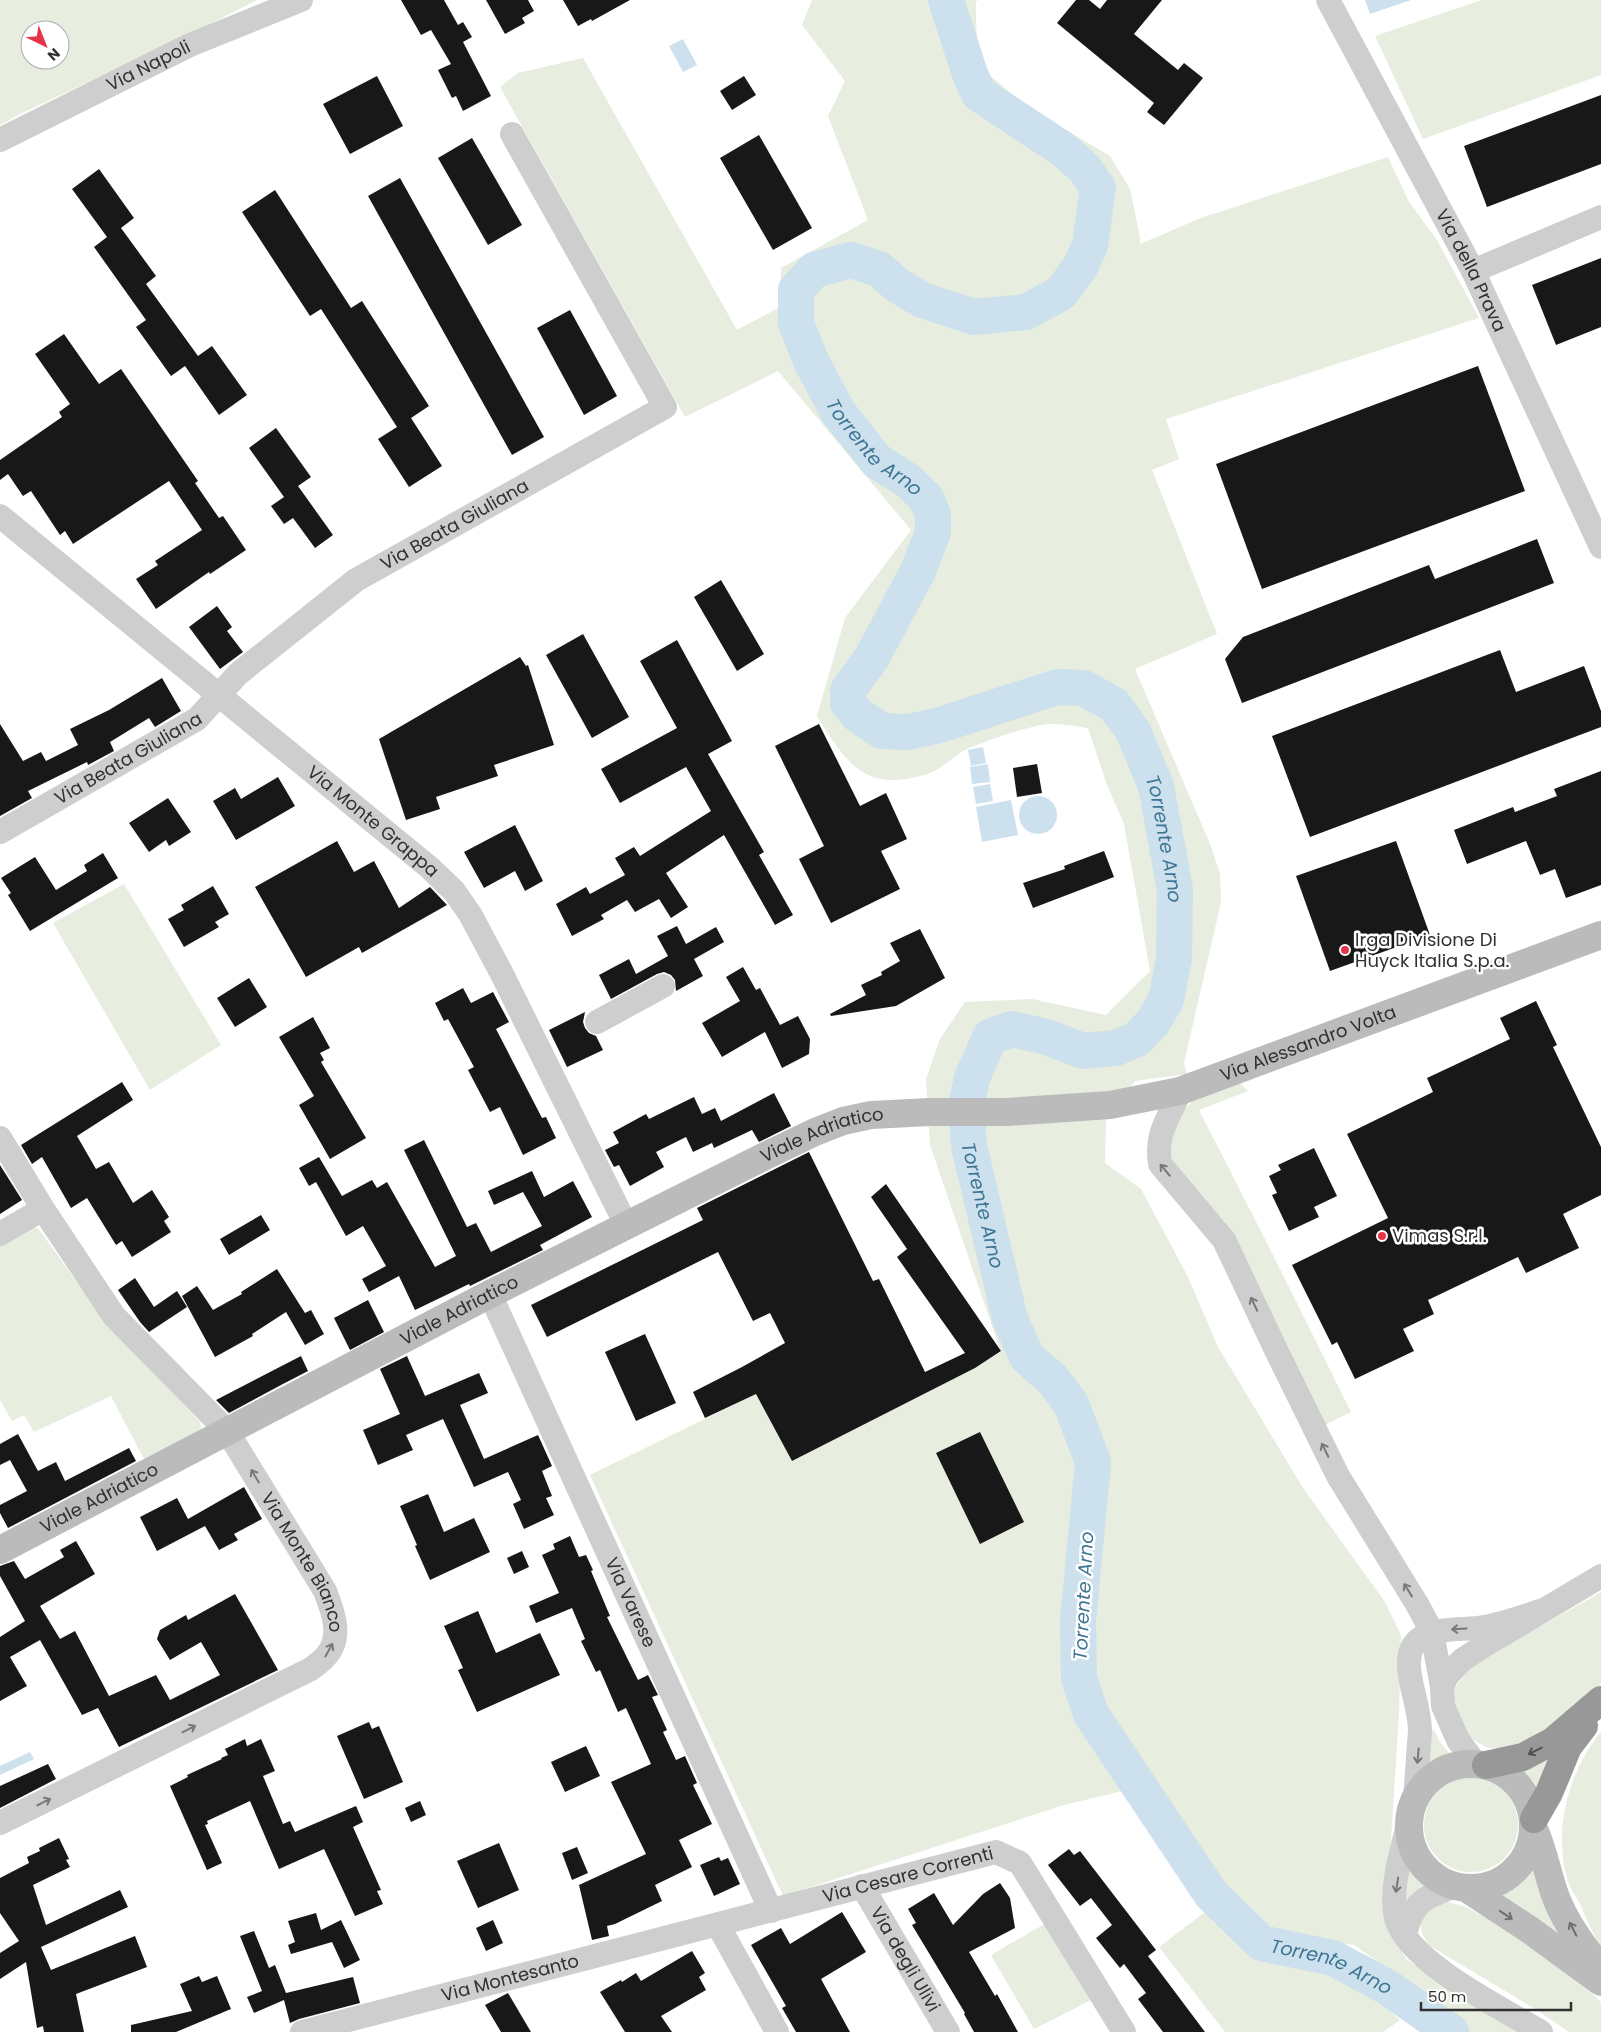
<svg xmlns="http://www.w3.org/2000/svg" width="1601" height="2032" viewBox="0 0 1601 2032" font-family="Poppins,sans-serif">
<rect width="100%" height="100%" fill="#fff"/>
<g fill="#e7eddf" fill-rule="evenodd">
<path d="M0 0H257L189 35 20 114 0 125ZM30 30H60V60H30Z"/>
<path d="M812 0H979L976 1V24L978 49 983 65 987 73 1018 99 1044 117 1110 156 1130 189 1140 237V244L1201 218 1388 157 1409 202 1437 240 1479 318 1166 419 1179 459 1152 470 1217 634 1135 669 1210 844 1220 873 1221 902 1184 1063 1187 1074 1135 1081 1106 1120 1105 1163 1141 1189 1188 1277 1218 1347 1303 1488 1385 1602 1401 1635 1399 1714 1386 1919 1406 1959 1463 1998 1518 2032H1464L1412 1986 1354 1945 1291 1938 1260 1920 1213 1880 1160 1800 1098 1704 1082 1714 1131 1789 1064 1805 783 1896 590 1475 756 1394 792 1461 975 1368 1001 1352 930 1145 926 1079 940 1039 965 1002 1032 999 1106 1015 1150 971 1124 824 1107 785 1088 728C1075 726 1062 724 1050 724 1033 724 978 743 963 751 954 756 947 764 938 769 929 775 916 777 906 779 858 787 839 751 817 716L845 618 911 530 778 371 685 417 500 87 518 73 583 58 737 330 780 307 781 268 868 220 828 116 845 81 802 25Z"/>
<path d="M1482 0H1601V75L1423 139 1375 36Z"/>
<path d="M124 884 221 1045 150 1090 53 923Z"/>
<path d="M1240 1083 1248 1091 1199 1110 1269 1247 1351 1412 1325 1425 1225 1222 1182 1174 1168 1155 1167 1138 1181 1113 1195 1099Z"/>
<path d="M28 1228H38L101 1316 200 1422 202 1431 144 1459 111 1396 34 1432 24 1415 12 1421 0 1400V1245Z"/>
<path d="M1601 1592V1684L1556 1725 1510 1750 1485 1747 1465 1734 1452 1708 1454 1689 1470 1668 1515 1641Z"/>
<path d="M1431 1730H1434L1440 1742 1451 1755 1426 1768Z"/>
<path d="M1601 1732V1947C1592 1933 1586 1917 1579 1902 1575 1895 1569 1887 1567 1878 1553 1829 1569 1770 1601 1732Z"/>
<path d="M1566 1748 1544 1805 1535 1783 1523 1771Z"/>
<circle cx="1471" cy="1825" r="47"/>
<path d="M1541 1859 1565 1940 1499 1895C1520 1885 1528 1877 1541 1859Z"/>
<path d="M1408 1863 1419 1877 1430 1886 1404 1906Z"/>
<path d="M1442 1900 1466 1907 1542 1948 1601 2002V2032H1569L1537 2010 1430 1946 1422 1934 1420 1921 1428 1907Z"/>
<path d="M1205 1912 1260 1957 1333 1968 1360 1985 1400 2020 1383 2032H1225L1159 1947Z"/>
<path d="M1048 1922 1093 1999 1034 2029 991 1955Z"/>
</g>
<g fill="#cce1ed">
<path d="M1365 0H1411L1370 14Z"/>
<path d="M683 39 697 65 683 72 669 46Z"/>
<path d="M983 747 986 763 971 766 968 750Z"/>
<path d="M988 764 990 782 972 784 970 767Z"/>
<path d="M990 784 993 801 976 804 973 787Z"/>
<circle cx="1038" cy="815" r="19"/>
<path d="M1011 800 1018 835 982 842 976 807Z"/>
<path d="M30 1752 34 1759 0 1775V1766Z"/>
</g>
<g fill="none" stroke-linecap="round" stroke-linejoin="round">
<path stroke="#cce1ed" stroke-width="36" id="s1" d="M946 0 970 74 979 94 1061 148 1084 168 1098 188 1090 245 1080 267 1061 293 1026 312 974 317 922 300 897 285 879 269 851 260 814 270 796 290V323L811 361 838 412 877 461 908 481 926 498 933 515V532L918 571 871 659 848 690V703L858 715 882 731 908 732 940 725 1057 687 1084 688 1114 705 1133 731 1156 786 1175 890 1174 958 1166 1000 1153 1022 1137 1039 1116 1048 1083 1051 1047 1037 1012 1029 990 1037 972 1078 966 1107 969 1146 1010 1319 1027 1357 1053 1380 1071 1404 1093 1462 1078 1621 1079 1679 1091 1714 1211 1894 1261 1943 1333 1958 1387 1987 1451 2032"/>
</g>
<g fill="#181818">
<path d="M401 0H444L458 25 463 22 472 37 463 42 491 96 463 111 456 96 452 98 438 70 451 64 431 30 421 35Z"/>
<path d="M486 0H528L534 11 522 18 525 23 505 34Z"/>
<path d="M563 0H630L592 21 591 19 578 26Z"/>
<path d="M1076 0H1089L1100 9 1107 0H1162L1134 34 1178 70 1184 63 1203 78 1164 125 1147 112 1154 103 1057 23Z"/>
<path d="M377 76 403 126 350 154 323 104Z"/>
<path d="M744 76 756 95 732 110 720 91Z"/>
<path d="M1601 95V164L1487 207 1464 146Z"/>
<path d="M759 135 812 228 773 250 720 158Z"/>
<path d="M472 138 522 225 488 245 438 158Z"/>
<path d="M99 169 134 218 121 228 156 276 146 284 198 356 212 346 247 395 219 415 185 366 171 376 136 327 146 320 94 247 107 237 72 189Z"/>
<path d="M400 178 544 437 512 455 368 196Z"/>
<path d="M275 190 351 308 362 301 429 406 411 418 442 466 409 487 378 439 397 427 321 309 310 316 242 212Z"/>
<path d="M1601 258V327L1556 345 1532 285Z"/>
<path d="M570 310 617 396 584 415 537 328Z"/>
<path d="M64 334 99 384 121 369 198 481 195 483 219 518 223 516 246 550 210 574 209 572 156 609 136 579 158 565 155 561 202 530 169 481 73 544 65 531 60 535 31 491 23 496 8 474 0 480V460L62 417 59 412 70 404 35 354Z"/>
<path d="M1478 366 1525 491 1262 589 1216 464Z"/>
<path d="M276 428 311 477 298 486 333 535 315 548 293 518 284 524 271 506 284 497 249 448Z"/>
<path d="M1537 539 1554 583 1242 703 1225 659 1243 637 1429 565 1435 579Z"/>
<path d="M721 580 764 654 737 671 694 597Z"/>
<path d="M217 606 232 627 227 631 243 652 220 669 189 627Z"/>
<path d="M583 634 629 717 592 738 546 655Z"/>
<path d="M677 640 732 741 708 754 764 852 759 855 793 915 775 925 724 835 666 873 688 907 671 918 659 899 635 912 627 900 601 915 604 919 572 936 556 904 586 887 590 894 625 875 615 858 634 847 640 856 711 811 686 767 620 803 601 769 677 728 640 661Z"/>
<path d="M1500 650 1516 692 1584 666 1601 711V727L1310 837 1272 736Z"/>
<path d="M520 657 526 666 528 665 554 745 494 765 498 776 436 797 440 809 406 820 379 739Z"/>
<path d="M162 678 181 711 155 727 149 718 110 742 114 751 88 765 87 762 28 791 32 798 0 816V724L23 761 41 752 46 761 78 745 70 729 109 710Z"/>
<path d="M819 724 860 806 886 793 907 839 881 851 900 889 831 923 799 859 824 846 775 746Z"/>
<path d="M1037 764 1042 793 1017 797 1013 768Z"/>
<path d="M1601 771V885L1566 898 1555 869 1540 875 1526 841 1467 864 1454 830 1513 807 1515 812 1557 796 1554 789Z"/>
<path d="M278 777 295 806 236 840 213 801 235 788 241 799Z"/>
<path d="M168 798 191 832 169 846 166 840 149 852 129 823Z"/>
<path d="M515 825 543 881 525 891 515 871 484 888 464 852Z"/>
<path d="M337 841 354 872 374 861 399 908 430 887 447 905 362 953 359 947 306 977 255 887Z"/>
<path d="M1396 841 1430 935 1330 971 1296 876Z"/>
<path d="M1104 851 1114 877 1033 908 1023 883 1065 869 1064 866Z"/>
<path d="M103 853 118 878 30 931 8 895 11 893 1 878 35 857 56 890 87 871 84 865Z"/>
<path d="M213 886 229 914 215 922 219 927 184 947 168 919 184 910 181 905Z"/>
<path d="M677 926 686 944 716 927 724 942 694 959 703 976 676 991 675 980 671 975 664 972 657 974 611 999 599 975 629 959 636 974 668 956 657 936Z"/>
<path d="M920 929 945 978 896 1006 831 1016 830 1014 866 995 861 985 882 975 881 972 900 961 890 943Z"/>
<path d="M743 967 756 990 760 988 780 1025 798 1016 810 1039 809 1054 782 1068 765 1032 722 1057 702 1023 740 1001 726 977Z"/>
<path d="M249 978 267 1007 235 1027 217 998Z"/>
<path d="M463 988 471 1003 493 992 509 1022 496 1029 542 1118 546 1117 556 1138 523 1155 500 1107 490 1112 468 1070 474 1067 448 1019 444 1021 435 1003Z"/>
<path d="M1536 1001 1557 1045 1553 1047 1601 1147V1195L1563 1214 1579 1248 1526 1273 1518 1257 1428 1300 1434 1314 1403 1329 1414 1351 1355 1379 1337 1342 1332 1345 1292 1265 1388 1218 1347 1134 1433 1092 1427 1078 1510 1039 1500 1018Z"/>
<path d="M585 1012 583 1022 585 1028 589 1033 596 1036 603 1050 567 1067 549 1030Z"/>
<path d="M313 1017 330 1048 320 1053 324 1060 321 1062 366 1138 330 1159 299 1105 314 1096 279 1037Z"/>
<path d="M122 1082 133 1100 77 1136 96 1169 109 1162 133 1203 152 1190 169 1217 164 1221 171 1232 132 1257 122 1241 116 1245 87 1198 71 1208 42 1157 32 1164 21 1145Z"/>
<path d="M774 1093 791 1126 759 1142 752 1130 714 1148 712 1143 693 1152 686 1137 656 1152 664 1167 630 1186 619 1165 614 1167 605 1150 619 1143 613 1132 646 1114 649 1119 694 1097 702 1114 715 1108 721 1121Z"/>
<path d="M424 1140 467 1227 476 1223 491 1252 542 1226 523 1192 494 1205 488 1191 532 1171 544 1197 573 1181 592 1217 540 1245 543 1250 470 1286 469 1284 415 1310 399 1276 369 1292 362 1279 386 1266 363 1226 346 1236 316 1182 309 1186 299 1168 319 1157 342 1196 372 1180 377 1188 387 1182 435 1267 456 1256 404 1150Z"/>
<path d="M1314 1148 1337 1196 1314 1207 1319 1217 1289 1231 1272 1195 1277 1193 1269 1176 1281 1170 1278 1165Z"/>
<path d="M809 1152 873 1281 879 1279 925 1372 965 1353 897 1257 907 1249 871 1197 886 1184 1001 1351 975 1368 792 1461 756 1394 705 1418 693 1392 742 1367 785 1343 770 1313 753 1321 718 1252 547 1337 531 1305 703 1220 697 1208Z"/>
<path d="M0 1165 22 1200 0 1214Z"/>
<path d="M261 1215 270 1230 229 1255 220 1239Z"/>
<path d="M277 1269 305 1313 311 1310 324 1334 305 1345 286 1312 252 1334 253 1336 215 1357 182 1296 197 1286 213 1310 242 1294 241 1292Z"/>
<path d="M135 1278 154 1307 177 1291 187 1307 149 1332 140 1322 118 1290Z"/>
<path d="M368 1300 384 1332 350 1350 334 1318Z"/>
<path d="M645 1334 676 1403 636 1421 605 1352Z"/>
<path d="M301 1356 308 1371 281 1385 229 1413 216 1400Z"/>
<path d="M407 1356 425 1396 479 1373 488 1393 460 1405 484 1459 538 1435 552 1466 542 1471 552 1496 546 1498 554 1515 524 1529 513 1504 521 1500 508 1472 474 1487 443 1419 406 1435 413 1450 378 1465 363 1430 400 1414 380 1369Z"/>
<path d="M980 1432 1024 1522 980 1544 936 1453Z"/>
<path d="M18 1434 38 1471 56 1462 65 1481 129 1448 136 1461 8 1528 0 1513V1505L27 1491 10 1460 0 1465V1444Z"/>
<path d="M244 1487 262 1519 234 1534 238 1540 219 1550 205 1526 157 1551 140 1517 177 1498 188 1519Z"/>
<path d="M428 1494 444 1532 474 1518 490 1552 430 1580 415 1546 417 1545 400 1506Z"/>
<path d="M570 1536 579 1557 586 1555 593 1570 591 1571 610 1616 607 1617 638 1680 648 1675 658 1695 652 1697 667 1730 663 1732 676 1760 685 1756 697 1783 693 1785 712 1824 679 1840 692 1867 655 1885 662 1901 615 1924 607 1926 609 1936 592 1940 579 1885 646 1854 611 1782 651 1764 626 1708 618 1712 600 1670 596 1672 581 1641 585 1639 572 1608 536 1623 529 1606 559 1593 542 1555 555 1549 553 1544Z"/>
<path d="M76 1541 95 1574 40 1606 60 1639 75 1631 109 1696 156 1675 170 1700 220 1675 201 1642 170 1660 157 1639 160 1630 186 1615 188 1620 235 1594 278 1670 119 1747 98 1708 82 1715 40 1640 10 1657 27 1686 0 1701V1637L25 1621 0 1576V1566L14 1561 25 1579 64 1557 60 1550Z"/>
<path d="M522 1551 529 1567 514 1574 507 1558Z"/>
<path d="M478 1611 496 1653 540 1633 560 1675 477 1712 458 1670 463 1668 444 1626Z"/>
<path d="M369 1722 372 1729 379 1726 403 1782 364 1799 337 1736Z"/>
<path d="M245 1739 247 1746 261 1739 275 1771 263 1776 283 1824 290 1821 295 1832 356 1806 363 1822 353 1827 381 1890 377 1891 383 1904 355 1916 324 1849 279 1869 250 1801 207 1821 208 1824 205 1825 222 1863 207 1870 170 1786 188 1777 187 1775 222 1759 221 1758 228 1755 225 1749Z"/>
<path d="M586 1746 600 1776 565 1792 551 1762Z"/>
<path d="M48 1764 56 1779 0 1808V1786Z"/>
<path d="M420 1801 426 1815 411 1822 405 1808Z"/>
<path d="M59 1838 69 1859 66 1860 70 1867 33 1885 46 1925 120 1890 128 1907 41 1947 51 1970 135 1936 147 1967 76 1994 84 2032H44L43 2026 37 2028 26 1962 0 1979V1953L19 1941 0 1913V1878L29 1863 27 1857 40 1851 39 1848Z"/>
<path d="M499 1843 519 1890 478 1908 457 1861Z"/>
<path d="M577 1847 588 1873 572 1880 562 1853Z"/>
<path d="M1069 1849 1074 1855 1080 1851 1156 1950 1148 1956 1205 2032H1163L1138 1999 1146 1993 1124 1964 1120 1968 1096 1938 1112 1925 1091 1898 1080 1906 1048 1865Z"/>
<path d="M719 1857 721 1861 728 1858 740 1884 714 1896 700 1865Z"/>
<path d="M1000 1883 1010 1898 1015 1928 969 1952 995 1996 997 1994 1018 2032H974L964 2014 965 2013 912 1925 916 1923 908 1909 934 1893 953 1925 983 1894Z"/>
<path d="M842 1912 866 1952 821 1979 850 2032H796L782 2008 786 2006 751 1945 781 1928 790 1944Z"/>
<path d="M316 1913 321 1930 341 1920 360 1960 344 1968 332 1942 291 1954 288 1945 295 1942 288 1921Z"/>
<path d="M493 1920 503 1943 486 1951 476 1928Z"/>
<path d="M254 1931 269 1968 275 1965 286 1993 353 1977 360 2003 299 2019 290 2023 284 2000 254 2013 247 1997 262 1991 240 1936Z"/>
<path d="M692 1951 705 1973 699 1977 706 1990 661 2016 672 2032H625L600 1992 621 1980 622 1982 636 1973 641 1981Z"/>
<path d="M199 1976 202 1982 217 1976 231 2009 176 2032H131V2025L192 2011 180 1984Z"/>
<path d="M508 1993 531 2032H501L485 2005Z"/>
</g>
<g fill="none" stroke-linecap="round" stroke-linejoin="round">
<g stroke="#cecece" stroke-width="24">
<path id="s2" d="M1328 0 1473 271 1601 547"/>
<path id="s3" d="M0 140 190 45 301 0"/>
<path d="M1473 271 1601 217"/>
<path id="s4" d="M0 516 430 868 454 891 470 914 502 974 626 1225"/>
<path id="s5" d="M0 832 197 719 238 674 356 580 665 407 512 134"/>
<path d="M597 1022 663 986"/>
<path d="M1180 1091C1169 1119 1155 1132 1160 1164L1224 1240 1276 1350 1338 1476 1417 1604 1432 1632 1442 1687"/>
<path id="s6" d="M0 1138 43 1209 114 1316 227 1431 325 1591C333 1611 343 1638 326 1656 322 1661 316 1665 311 1669L0 1823"/>
<path d="M0 1234 43 1209"/>
<path id="s7" d="M490 1294 771 1911"/>
<path d="M1475 1763 1458 1740 1443 1706 1442 1687 1447 1676 1462 1660 1482 1647 1601 1576"/>
<path d="M1415 1798 1420 1731C1420 1709 1410 1688 1409 1666 1407 1622 1457 1632 1484 1627 1503 1624 1522 1617 1540 1611"/>
<path d="M1409 1820C1403 1847 1389 1890 1396 1918 1408 1963 1502 2008 1541 2032"/>
<path id="s8" d="M862 1886 948 2032"/>
<path d="M718 1925 777 2032"/>
<path d="M1405 1935C1413 1900 1424 1898 1456 1886"/>
<path id="s9" d="M302 2032 996 1852 1020 1863 1124 2032"/>
</g>
<g stroke="#bbb" stroke-width="28">
<path id="s10" d="M0 1550 490 1294 761 1158 815 1132 843 1121 871 1115 930 1112H1007L1110 1105 1180 1091 1601 935"/>
<circle cx="1471" cy="1826" r="62"/>
<path d="M1534 1829C1543 1849 1547 1871 1554 1892 1563 1919 1583 1947 1601 1968"/>
<path d="M1466 1888 1530 1930 1601 1982"/>
</g>
<g stroke="#989898" stroke-width="28">
<path d="M1486 1765 1523 1757 1553 1741 1601 1700"/>
<path d="M1534 1819 1549 1793 1568 1747 1584 1726"/>
</g>
</g>
<defs><path id="oneway-shaft" d="M-6 0H5M1.5-3L5.5 0L1.5 3" fill="none" stroke-width="1.6" stroke-linecap="round" stroke-linejoin="round" transform="scale(1.25)"/></defs>
<g stroke="#787878">
<use href="#oneway-shaft" transform="translate(1165 1170) rotate(-130)"/>
<use href="#oneway-shaft" transform="translate(1254 1304) rotate(-115)"/>
<use href="#oneway-shaft" transform="translate(1325 1450) rotate(-116)"/>
<use href="#oneway-shaft" transform="translate(255 1476) rotate(-121)"/>
<use href="#oneway-shaft" transform="translate(1408 1590) rotate(-122)"/>
<use href="#oneway-shaft" transform="translate(1459 1629) rotate(177)"/>
<use href="#oneway-shaft" transform="translate(329 1650) rotate(-61)"/>
<use href="#oneway-shaft" transform="translate(189 1729) rotate(-27)"/>
<use href="#oneway-shaft" transform="translate(1418 1756) rotate(95)"/>
<use href="#oneway-shaft" transform="translate(44 1802) rotate(-27)"/>
<use href="#oneway-shaft" transform="translate(1397 1885) rotate(99)"/>
</g>
<use stroke="#505050" href="#oneway-shaft" transform="translate(1535 1751) rotate(153)"/>
<g stroke="#6f6f6f">
<use href="#oneway-shaft" transform="translate(1506 1915) rotate(33)"/>
<use href="#oneway-shaft" transform="translate(1573 1929) rotate(-117)"/>
</g>
<g fill="#e53549" stroke="#fff" stroke-width="2">
<circle cx="1345" cy="950" r="5"/>
<circle cx="1382" cy="1236" r="5"/>
</g>
<g text-anchor="middle" stroke-width="5" stroke-linejoin="round" paint-order="stroke">
<g font-size="18" fill="#313131" stroke="#fff">
<text dy="6" stroke="none"><textPath href="#s3" startOffset="166">Via Napoli</textPath></text>
<text dy="6" stroke="none"><textPath href="#s2" startOffset="306">Via della Prava</textPath></text>
<text dy="6" stroke="none"><textPath href="#s5" startOffset="552">Via Beata Giuliana</textPath></text>
<text dy="6" stroke="none"><textPath href="#s5" startOffset="148">Via Beata Giuliana</textPath></text>
<text dy="6" stroke="none"><textPath href="#s4" startOffset="482">Via Monte Grappa</textPath></text>
<text dy="6" stroke="none"><textPath href="#s10" startOffset="1422">Via Alessandro Volta</textPath></text>
<text dy="6" stroke="none"><textPath href="#s10" startOffset="922">Viale Adriatico</textPath></text>
<text dy="6" stroke="none"><textPath href="#s10" startOffset="518">Viale Adriatico</textPath></text>
<text dy="6" stroke="none"><textPath href="#s10" startOffset="112">Viale Adriatico</textPath></text>
<text dy="6" stroke="none"><textPath href="#s6" startOffset="525">Via Monte Bianco</textPath></text>
<text dy="6" stroke="none"><textPath href="#s7" startOffset="339">Via Varese</textPath></text>
<text dy="6" stroke="none"><textPath href="#s9" startOffset="626">Via Cesare Correnti</textPath></text>
<text dy="6" stroke="none"><textPath href="#s8" startOffset="85">Via degli Ulivi</textPath></text>
<text dy="6" stroke="none"><textPath href="#s9" startOffset="215">Via Montesanto</textPath></text>
</g>
<g font-size="18" fill="#313131" stroke="#fff" text-anchor="start">
<text x="1355" y="946">Irga Divisione Di<tspan x="1355" dy="21">Huyck Italia S.p.a.</tspan></text>
<text x="1392" y="1242">Vimas S.r.l.</text>
</g>
<g font-size="19" font-style="italic" fill="#3e7694" stroke="#fff">
<text dy="7" stroke="none"><textPath href="#s1" startOffset="844">Torrente Arno</textPath></text>
<text dy="7" stroke="none"><textPath href="#s1" startOffset="1579">Torrente Arno</textPath></text>
<text dy="7" stroke="none"><textPath href="#s1" startOffset="2119">Torrente Arno</textPath></text>
<text transform="translate(1083 1596) rotate(-87)" y="7">Torrente Arno</text>
<text dy="7" stroke="none"><textPath href="#s1" startOffset="3020">Torrente Arno</textPath></text>
</g>
</g>
<g transform="translate(45 45) rotate(137)"><circle r="24" fill="#ffffff" stroke="#adadad"/>
<path d="M0-4L9 19L0 12L-9 19Z" fill="#e53549"/>
<text y="-8" font-size="14" font-weight="bold" text-anchor="middle" fill="#313131">N</text>
</g>
<path d="M1421 2002v8h150v-8" fill="none" stroke="#313131" stroke-width="2.5"/>
<text x="1428" y="2002" font-size="15" fill="#313131" stroke="#ffffff" stroke-width="4" paint-order="stroke">50 m</text>
</svg>
